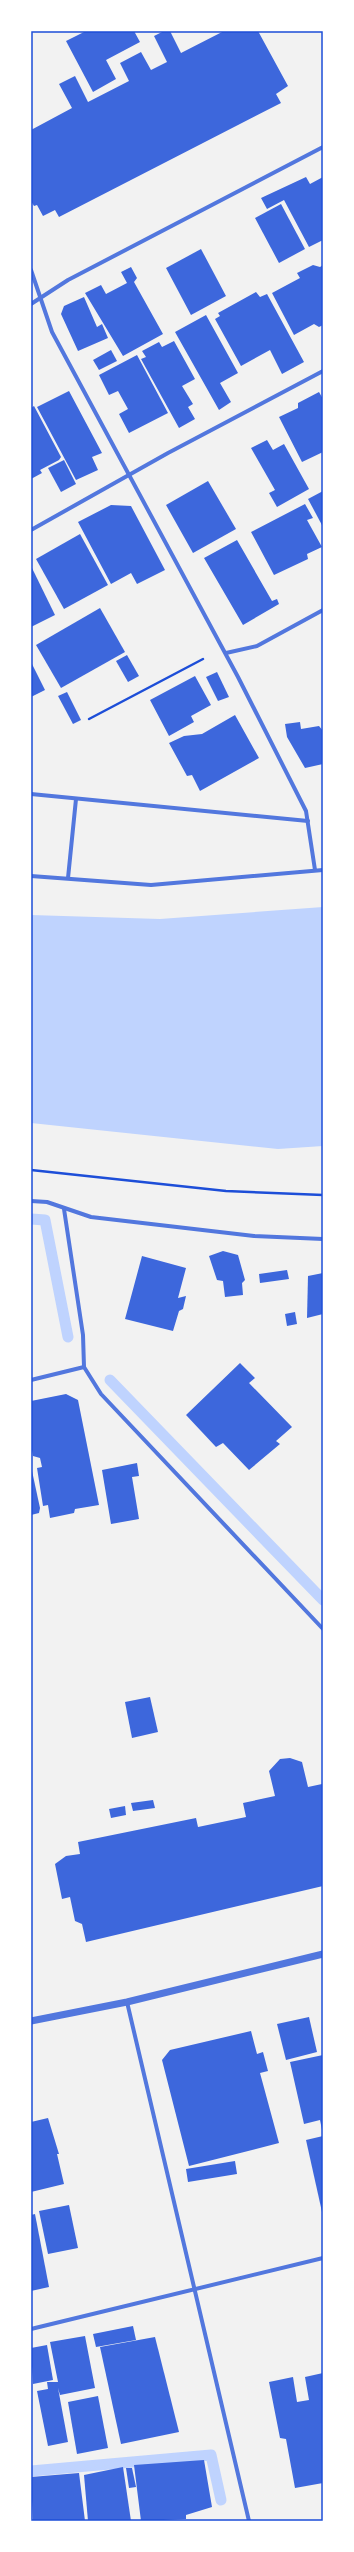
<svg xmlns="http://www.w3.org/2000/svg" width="354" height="2552" viewBox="0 0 354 2552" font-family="Jost,sans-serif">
<rect width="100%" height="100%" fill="#f2f2f2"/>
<path fill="#bfd3fe" d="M323 907V1146L278 1149 31 1123V915L160 919Z"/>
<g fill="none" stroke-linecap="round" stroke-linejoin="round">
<g stroke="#bfd3fe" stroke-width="11">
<path d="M31 1219 45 1220 68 1337"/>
<path d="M110 1380 323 1600"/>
<path d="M31 2471 211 2455 221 2500"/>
</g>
</g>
<g fill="#3d67dc">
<path d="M86 31H134L140 42 106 60 116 79 93 92 66 41Z"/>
<path d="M164 31H170L181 53 224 31H258L288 86 276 94 281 103 59 217 55 210 43 216 37 205 34 206 31 201V130L72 108 59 84 75 76 88 102 129 81 120 63 141 52 151 70 167 62 154 36Z"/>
<path d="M306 177 310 184 323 177V240L309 247 284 200 267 209 261 198Z"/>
<path d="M281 204 305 249 279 263 255 218Z"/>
<path d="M201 249 226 296 191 315 166 268Z"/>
<path d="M313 265 320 267 323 265V325L319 327 314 324 294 335 272 293 300 278 297 273Z"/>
<path d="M131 267 137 278 134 282 163 334 123 356 85 293 101 285 106 294 127 283 121 272Z"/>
<path d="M256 292 260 297 267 294 304 362 282 374 270 350 241 366 215 319 220 316 218 313Z"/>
<path d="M84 297 97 327 102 324 108 338 78 351 61 314 64 306Z"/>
<path d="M206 315 238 373 220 383 231 402 219 410 175 332Z"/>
<path d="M174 341 195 379 182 386 193 404 188 407 195 419 179 428 141 359 146 357 142 351 159 342 162 347Z"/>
<path d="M111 350 117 361 99 370 93 360Z"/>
<path d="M137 355 168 413 129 433 119 414 128 409 118 391 109 395 99 375Z"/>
<path d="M69 391 102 453 92 457 98 470 76 480 37 407Z"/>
<path d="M319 392 323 399V452L302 462 279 417 298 408V403Z"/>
<path d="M34 406 61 457 59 460 40 470 42 473 31 479V408Z"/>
<path d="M267 440 273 450 284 444 309 489 277 507 269 493 275 490 251 448Z"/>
<path d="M64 460 76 484 61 492 48 468Z"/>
<path d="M208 481 236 529 193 553 166 505Z"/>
<path d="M323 491V527L308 499Z"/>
<path d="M305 504 313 518 307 520 322 547 307 554 308 559 274 575 251 532Z"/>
<path d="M111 505 131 506 165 570 137 584 131 573 111 584 78 522Z"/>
<path d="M80 534 108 585 64 609 36 559Z"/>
<path d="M237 540 272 601 277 599 279 604 243 625 204 558Z"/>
<path d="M31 566 55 615 31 627Z"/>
<path d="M100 608 125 652 61 688 36 645Z"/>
<path d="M127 655 139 676 128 682 116 661Z"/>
<path d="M31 662 45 690 31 697Z"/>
<path d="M217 672 229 697 218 701 206 677Z"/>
<path d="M195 676 211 705 191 716 194 722 169 736 150 700Z"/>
<path d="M67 692 81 720 73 724 58 696Z"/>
<path d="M235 715 259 758 200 791 192 775 187 776 169 743 184 736 202 734Z"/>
<path d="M300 722 301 729 319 726 323 731V764L305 768 287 737 285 724Z"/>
<path d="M223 1251 238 1255 245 1280 242 1283 243 1295 225 1297 223 1281 217 1280 209 1256Z"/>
<path d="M142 1256 186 1268 178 1298 186 1296 183 1309 179 1311 173 1331 125 1319Z"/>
<path d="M287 1270 289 1279 260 1283 259 1274Z"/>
<path d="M323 1273V1314L307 1318 308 1276Z"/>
<path d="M295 1312 297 1324 287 1326 285 1314Z"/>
<path d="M240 1363 255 1378 249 1383 292 1427 276 1441 280 1444 249 1470 223 1443 216 1447 186 1415Z"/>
<path d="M66 1394 78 1400 99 1505 75 1509 74 1513 50 1518 48 1505 43 1506 37 1468 42 1467 40 1458 33 1456 31 1444V1401Z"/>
<path d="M137 1463 139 1476 132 1477 139 1519 111 1524 102 1470Z"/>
<path d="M32 1471 40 1508 39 1513 31 1515Z"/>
<path d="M150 1697 158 1732 132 1738 125 1702Z"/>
<path d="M290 1758 302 1762 308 1787 322 1784 323 1787V1886L86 1942 82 1924 75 1921 70 1897 62 1899 55 1864 66 1856 80 1854 78 1842 196 1818 198 1827 246 1817 243 1803 275 1796 269 1771 280 1759Z"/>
<path d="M153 1800 155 1808 133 1811 131 1803Z"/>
<path d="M125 1806 126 1815 111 1818 109 1809Z"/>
<path d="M309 2017 317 2052 286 2060 277 2024Z"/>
<path d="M251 2031 257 2054 263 2052 268 2071 260 2073 279 2143 189 2166 162 2060 170 2050Z"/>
<path d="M323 2055V2130H322L320 2120 304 2124 290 2062Z"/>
<path d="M48 2118 59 2154H57L64 2184 31 2192V2122Z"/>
<path d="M323 2136V2212H322L306 2140Z"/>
<path d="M235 2161 237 2174 188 2182 186 2169Z"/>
<path d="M69 2205 78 2248 48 2254 39 2211Z"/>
<path d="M35 2214 49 2287 31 2291V2215Z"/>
<path d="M133 2326 136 2340 96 2347 93 2334Z"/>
<path d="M85 2336 95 2388 60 2395 58 2388 68 2442 48 2446 37 2391 48 2389 47 2382H58L50 2342Z"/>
<path d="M155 2337 179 2432 121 2444 100 2347Z"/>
<path d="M47 2345 53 2380 33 2384 31 2348Z"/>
<path d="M323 2373V2483L295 2488 286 2439 280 2438 269 2382 293 2377 297 2402 309 2400 305 2377Z"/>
<path d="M98 2396 108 2448 77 2454 68 2402Z"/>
<path d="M204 2460 212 2507 186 2515V2519L141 2521 134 2465Z"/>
<path d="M123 2467 131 2521H88L84 2475Z"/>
<path d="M126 2468H132L136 2487 129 2488Z"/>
<path d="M79 2473 85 2521H33L31 2477Z"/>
</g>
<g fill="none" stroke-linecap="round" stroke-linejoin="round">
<g stroke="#1d4ed8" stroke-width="2.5">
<path d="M89 719 203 659"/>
<path d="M31 1170 226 1191 323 1195"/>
</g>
<g stroke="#5277de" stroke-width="4">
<path d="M31 270 52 332 238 677 306 811 315 870"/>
<path d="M31 304 68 280 323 147"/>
<path d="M31 530 168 453 323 371"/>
<path d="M226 653 257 646 323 610"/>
<path d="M31 794 308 821"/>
<path d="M31 876 151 885 323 870"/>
<path d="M68 878 76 799"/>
<path d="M31 1201 47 1202 91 1217 254 1236 323 1239"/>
<path d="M64 1209 83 1335 84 1367 101 1394 323 1629"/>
<path d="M31 1380 84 1367"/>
<path d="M127 2002 249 2521"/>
<path d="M31 2329 323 2258"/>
</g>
<path stroke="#5277de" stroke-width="7" d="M31 2021 127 2002 323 1954"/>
</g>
<rect width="354" height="2552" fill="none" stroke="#ffffff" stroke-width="64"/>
<rect x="32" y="32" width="290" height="2488" fill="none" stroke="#1d4ed8" stroke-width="1.5"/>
</svg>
